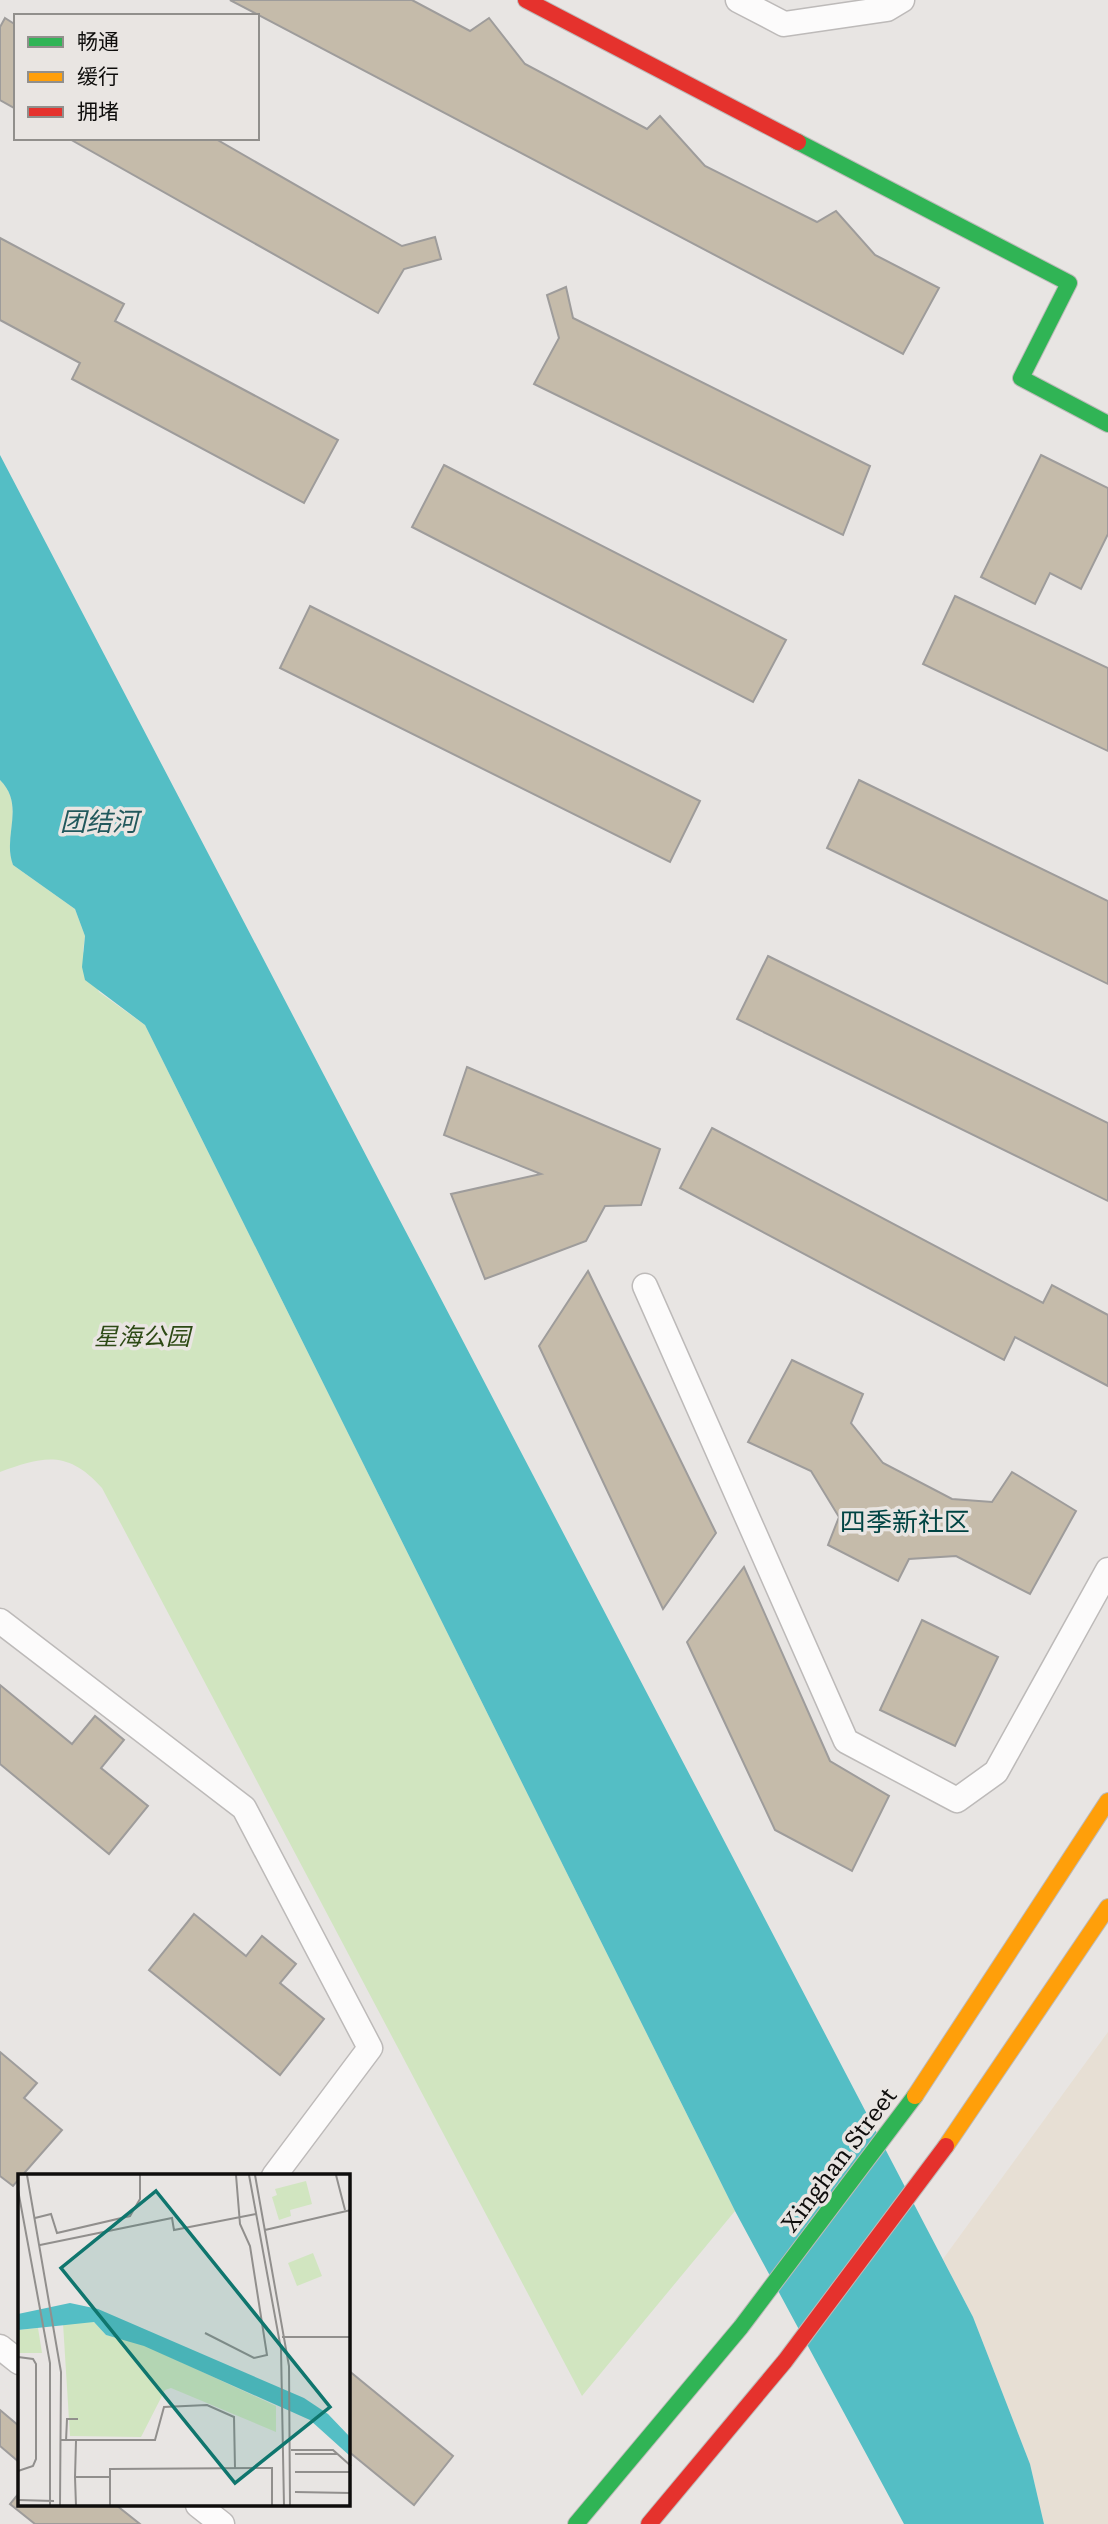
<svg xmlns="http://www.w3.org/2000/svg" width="1108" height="2524" viewBox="0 0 1108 2524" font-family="'Roboto Serif','Noto Sans SC',serif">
<rect width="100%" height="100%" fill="#e8e5e3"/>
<path fill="#e7dfd4" d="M1108 2032V2524H1044L1030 2464 973 2317 943 2259Z"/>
<path fill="#d1e5c0" d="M0 780C26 806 2 836 13 865L75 909 85 936 83 951 99 992 145 1025 735 2211 582 2396 102 1488C68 1450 44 1456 0 1472Z"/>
<path fill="#54bec5" d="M0 455 973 2317 1030 2464 1044 2524H904L735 2211 145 1025 85 980 82 967 85 936 75 909 13 865C2 836 26 806 0 780Z"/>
<g fill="#c5bbaa" stroke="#9e9c9b" stroke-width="2">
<path d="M230 0H412L470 31 489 18 525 64 647 129 660 116 705 166 817 222 836 211 875 255 939 288 903 354Z"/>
<path d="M5 18 16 25V109L0 100V27Z"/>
<path d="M68 138H214L402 246 435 237 441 259 404 269 378 313Z"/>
<path d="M0 238 124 304 115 321 338 440 304 503 72 379 80 363 0 320Z"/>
<path d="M566 287 573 318 870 466 843 535 534 384 559 338 547 295Z"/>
<path d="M1041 455 1108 488V534L1081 589 1050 573 1035 604 981 577Z"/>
<path d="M444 465 786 640 753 702 412 527Z"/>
<path d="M955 596 1108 668V751L923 664Z"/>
<path d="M310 606 700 801 670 862 280 668Z"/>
<path d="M859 780 1108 901V984L827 848Z"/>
<path d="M768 956 1108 1123V1201L737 1019Z"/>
<path d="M467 1067 660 1149 641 1205 605 1206 586 1241 485 1279 451 1194 541 1174 444 1135Z"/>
<path d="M712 1128 1043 1303 1052 1285 1108 1315V1386L1015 1337 1004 1360 680 1188Z"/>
<path d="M588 1271 716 1533 663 1609 539 1346Z"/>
<path d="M792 1360 863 1394 851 1423 883 1463 952 1499 992 1502 1012 1472 1076 1511 1030 1594 956 1556 909 1559 898 1581 828 1545 839 1517 811 1471 748 1442Z"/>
<path d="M744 1567 830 1761 889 1796 852 1871 775 1830 687 1642Z"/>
<path d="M922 1620 998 1657 955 1746 880 1710Z"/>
<path d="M0 1685 72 1744 95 1716 124 1740 101 1768 148 1806 109 1854 0 1764Z"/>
<path d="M194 1914 246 1956 262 1936 296 1964 280 1983 324 2019 280 2075 149 1970Z"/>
<path d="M0 2052 37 2083 24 2098 62 2130 13 2186 0 2176Z"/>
<path d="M348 2370 453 2456 414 2505 348 2451Z"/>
<path d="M0 2410 19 2426V2462L0 2446Z"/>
<path d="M19 2493V2505H116L140 2524H35L10 2504Z"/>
</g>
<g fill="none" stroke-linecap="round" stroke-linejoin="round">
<g stroke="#bdbab9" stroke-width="27">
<g id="lane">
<path d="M738 0 784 24 887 9 902 0"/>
<path d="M645 1286 846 1741 957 1800 996 1772 1108 1570"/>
<path d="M0 1621 244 1808 370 2048 274 2176"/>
<path d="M0 2347 19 2362"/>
<path d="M198 2505 222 2524"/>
</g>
</g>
<g stroke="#bdbab9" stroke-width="18">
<g id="fast">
<path d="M798 142 1069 283 1021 378 1108 424"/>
<path d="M576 2524 741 2327 915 2096"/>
</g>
</g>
<g stroke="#bdbab9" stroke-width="18">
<g id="slow">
<path d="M915 2096 1108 1801"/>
<path d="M946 2146 1108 1907"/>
</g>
</g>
<g stroke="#bdbab9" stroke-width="18">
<g id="jam">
<path d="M526 0 798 142"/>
<path d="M649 2524 785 2361 946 2146"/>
</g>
</g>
<use href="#lane" stroke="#fcfbfb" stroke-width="24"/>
<use href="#fast" stroke="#30b455" stroke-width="16"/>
<use href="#slow" stroke="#ff9f0a" stroke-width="16"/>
<use href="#jam" stroke="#e5322d" stroke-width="16"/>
</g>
<g text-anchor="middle" stroke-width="7" stroke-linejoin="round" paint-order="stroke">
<g font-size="24" font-style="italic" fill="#2c4914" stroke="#e9e5e2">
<text x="142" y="1345">星海公园</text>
</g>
<g font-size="24" fill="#0e0d0c" stroke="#e9e5e2">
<text transform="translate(839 2160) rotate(-53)" y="8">Xinghan Street</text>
</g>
<g font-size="26" font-style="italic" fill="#21585c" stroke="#e9e5e2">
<text x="99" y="831">团结河</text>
</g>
<g font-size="26" fill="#004443" stroke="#e9e5e2">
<text x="905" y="1531">四季新社区</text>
</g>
</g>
<g transform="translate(18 2174)">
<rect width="332" height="332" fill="#e8e5e3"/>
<path d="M288 7 294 30 272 36 273 42 261 46 254 23 259 21 257 15ZM295 79 304 102 279 112 270 89ZM76 148 88 161 126 171 258 232V258L153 214 147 216 123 263 52 262 45 149ZM20 154 24 179H0V156Z" fill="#d1e5c0"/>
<path d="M52 129 80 135 286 224 310 240 332 263V282L292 246 126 172 88 161 76 148 0 156V140Z" fill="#54bec5"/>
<path fill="none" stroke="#918f8d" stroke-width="2" d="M9 1 43 198 42 332M231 1 263 175 266 332M237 1 271 192 272 332M318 1 327 36M0 16 32 189V332M17 44 33 40 39 59 112 42 122 25V1M247 56 333 36M22 71 154 44 156 56 238 40M187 159 236 184 249 181 232 72 222 50 218 1M264 163H333M0 183 15 185 18 190V285L15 292 0 297M43 266H137L146 233 189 231 216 243 217 294M48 267 49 245H60M58 267 57 303H92M273 276H315L333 292M277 280H320M277 298H333M57 303 58 332M277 318 333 319M0 326 36 327M92 332V295L254 294V332"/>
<path fill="#0f766e" fill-opacity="0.15" stroke="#0f766e" stroke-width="3.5" d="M138 17 312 233 217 309 43 94Z"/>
<rect width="332" height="332" fill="none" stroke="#0e0d0c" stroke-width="3.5"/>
</g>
<rect x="14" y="14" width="245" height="126" fill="#e9e5e2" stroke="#918f8c" stroke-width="2"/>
<rect x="28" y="37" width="35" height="10" fill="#30b455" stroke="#918f8c" stroke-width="2"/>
<text x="77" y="49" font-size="21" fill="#0e0d0c">畅通</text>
<rect x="28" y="72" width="35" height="10" fill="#ff9f0a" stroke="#918f8c" stroke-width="2"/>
<text x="77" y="84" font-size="21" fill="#0e0d0c">缓行</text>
<rect x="28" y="107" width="35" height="10" fill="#e5322d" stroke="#918f8c" stroke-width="2"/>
<text x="77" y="119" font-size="21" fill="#0e0d0c">拥堵</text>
</svg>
